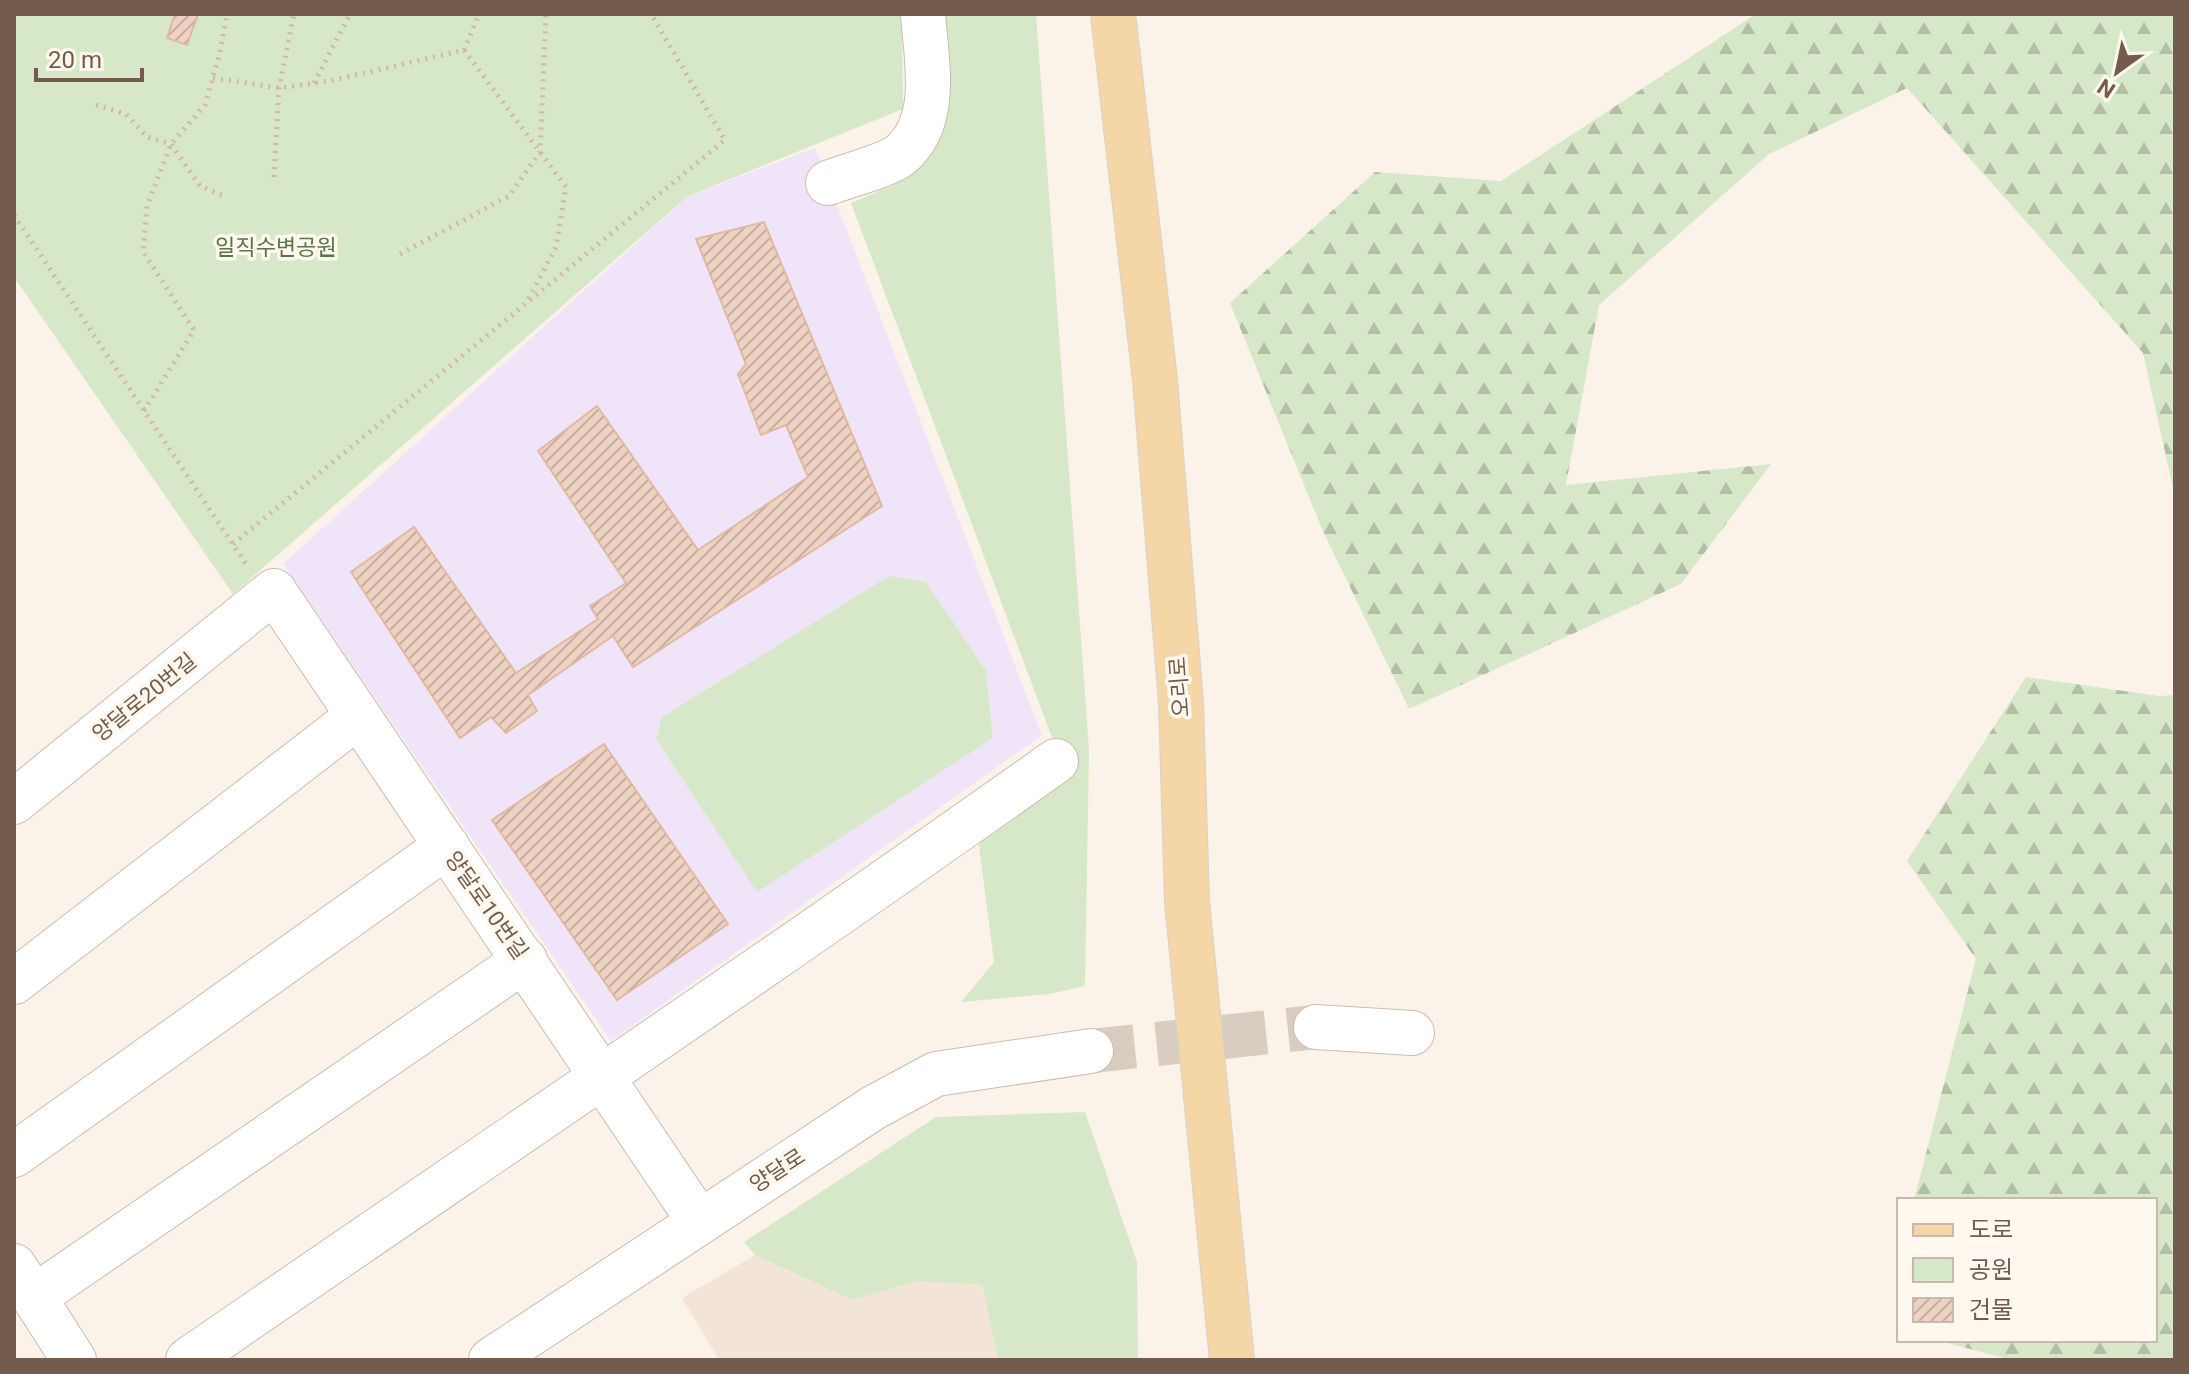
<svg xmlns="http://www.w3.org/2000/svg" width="2189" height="1374" viewBox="0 0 2189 1374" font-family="Roboto,'Noto Sans KR',sans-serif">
<defs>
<pattern id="forest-firs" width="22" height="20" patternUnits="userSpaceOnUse" patternTransform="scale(2)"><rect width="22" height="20" fill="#d6e8c8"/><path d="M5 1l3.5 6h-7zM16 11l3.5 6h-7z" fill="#b2bfa5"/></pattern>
<pattern id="building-hatch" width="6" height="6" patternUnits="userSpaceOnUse" patternTransform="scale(2)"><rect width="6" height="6" fill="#efd3c2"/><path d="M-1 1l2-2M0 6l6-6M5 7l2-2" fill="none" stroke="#c6aea0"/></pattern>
</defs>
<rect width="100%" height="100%" fill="#fbf3e9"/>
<path fill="#f2e5d7" d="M755 1255 852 1300 918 1281 982 1285 998 1360H719L682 1298Z"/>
<path fill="#f0e5f8" d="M815 148 1042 735 611 1041 283 564 688 196Z"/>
<g fill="#d6e8c8">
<path d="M14 14H902L903 109 688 196 233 594 14 277Z"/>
<path d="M940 14H1036L1089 750 1085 986 1049 994 961 1002 994 962 973 800 1056 748 851 203 894 185 923 158 943 130Z"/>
<path d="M889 576 926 582 986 671 993 738 757 892 656 739 662 717Z"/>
<path d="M1085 1112 1137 1262 1138 1360H998L982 1285 918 1281 852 1300 755 1255 744 1242 936 1117Z"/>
</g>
<g fill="url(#forest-firs)">
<path d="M1756 14H2175V497L2143 353 1907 88 1769 154 1599 305 1566 485 1771 464 1681 584 1409 709 1322 529 1230 303 1375 172 1501 181Z"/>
<path d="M2026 677 2159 696 2175 695V1360H2011L1936 1340H2155V1200H1914L1976 959 1907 861Z"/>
</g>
<g fill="url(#building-hatch)" stroke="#e0b9a4" stroke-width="2">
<path d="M175 14H198L187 45 167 38Z"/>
<path d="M764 222 882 506 633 667 613 636 528 695 537 711 506 733 491 717 460 738 351 572 414 527 516 673 598 619 590 606 626 583 538 451 597 406 698 550 808 477 786 425 761 435 738 374 746 364 696 239Z"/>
<path d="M604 744 728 924 617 1000 492 820Z"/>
</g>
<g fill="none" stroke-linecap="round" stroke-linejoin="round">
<path stroke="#d9cdc2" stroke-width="44" stroke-dasharray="44 22" stroke-linecap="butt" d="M1091 1051 1316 1027"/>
<g stroke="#ccbbaf" stroke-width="46">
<g id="minor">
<path d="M828 183C846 176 885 166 899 156 941 123 926 59 923 14"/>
<path d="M14 802 274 591 699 1221"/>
<path d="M14 982 357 717"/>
<path d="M1316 1027 1412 1033"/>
<path d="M14 1155 447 846"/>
<path d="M14 1266 74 1360"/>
<path d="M34 1297 525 960"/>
<path d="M188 1360C477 1161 769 965 1056 761"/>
<path d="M491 1360 873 1108 936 1074 1091 1051"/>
</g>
</g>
<g stroke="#d8d1cd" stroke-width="46">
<path id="major" d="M1113 14 1155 380 1181 703 1187 902 1232 1360"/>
</g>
<g stroke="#d4b6a5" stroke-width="5" stroke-dasharray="2 6" stroke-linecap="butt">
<path d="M464 50 479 14"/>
<path d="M213 78 279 88 330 81 464 50 566 187 556 247 528 300"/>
<path d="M314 83 350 14"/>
<path d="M96 105 126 114 147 137 171 144 200 186 226 197"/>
<path d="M274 177 279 88 294 14"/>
<path d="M14 215 246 564"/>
<path d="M400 254 509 196 540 152 546 14"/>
<path d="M144 411 194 330 143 252 147 206 171 144 205 105 220 52 227 14"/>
<path d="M233 544 725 140 651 14"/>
</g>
<use href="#minor" stroke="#fff" stroke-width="44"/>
<use href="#major" stroke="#f5d6a6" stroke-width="44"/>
</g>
<g text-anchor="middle" stroke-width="7" stroke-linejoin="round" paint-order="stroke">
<g font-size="22" fill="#567847" stroke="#fef8ef">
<text x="276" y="255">일직수변공원</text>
</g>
<g font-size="22" fill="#745b4e" stroke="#fef8ef">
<text transform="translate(1179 687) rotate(-94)" y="8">오리로</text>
<text transform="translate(144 697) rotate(-39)" y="8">양달로20번길</text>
<text transform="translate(487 905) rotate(55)" y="8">양달로10번길</text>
<text transform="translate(777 1170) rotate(-33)" y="8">양달로</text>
</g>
</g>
<rect width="2189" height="1374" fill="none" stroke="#745b4e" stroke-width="32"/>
<rect x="1897" y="1198" width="260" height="144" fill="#fef8ef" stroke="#c7b9af" stroke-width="2"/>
<rect x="1913" y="1224" width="40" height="12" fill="#f5d6a6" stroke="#c7b9af" stroke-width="2"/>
<text x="1969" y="1238" font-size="24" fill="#745b4e">도로</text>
<rect x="1913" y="1258" width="40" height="24" fill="#d6e8c8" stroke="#c7b9af" stroke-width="2"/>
<text x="1969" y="1278" font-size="24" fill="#745b4e">공원</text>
<rect x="1913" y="1298" width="40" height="24" fill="url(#building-hatch)" stroke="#c7b9af" stroke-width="2"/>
<text x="1969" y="1318" font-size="24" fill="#745b4e">건물</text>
<g transform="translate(2117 72) rotate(213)" stroke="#fef8ef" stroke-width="6" paint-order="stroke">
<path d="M0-6L14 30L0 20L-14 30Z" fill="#745b4e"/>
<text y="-12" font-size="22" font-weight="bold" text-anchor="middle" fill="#745b4e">N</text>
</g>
<path d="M36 68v12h106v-12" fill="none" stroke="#745b4e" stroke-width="4"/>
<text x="48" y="68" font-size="24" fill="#745b4e" stroke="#fef8ef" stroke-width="6" paint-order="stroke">20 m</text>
</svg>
